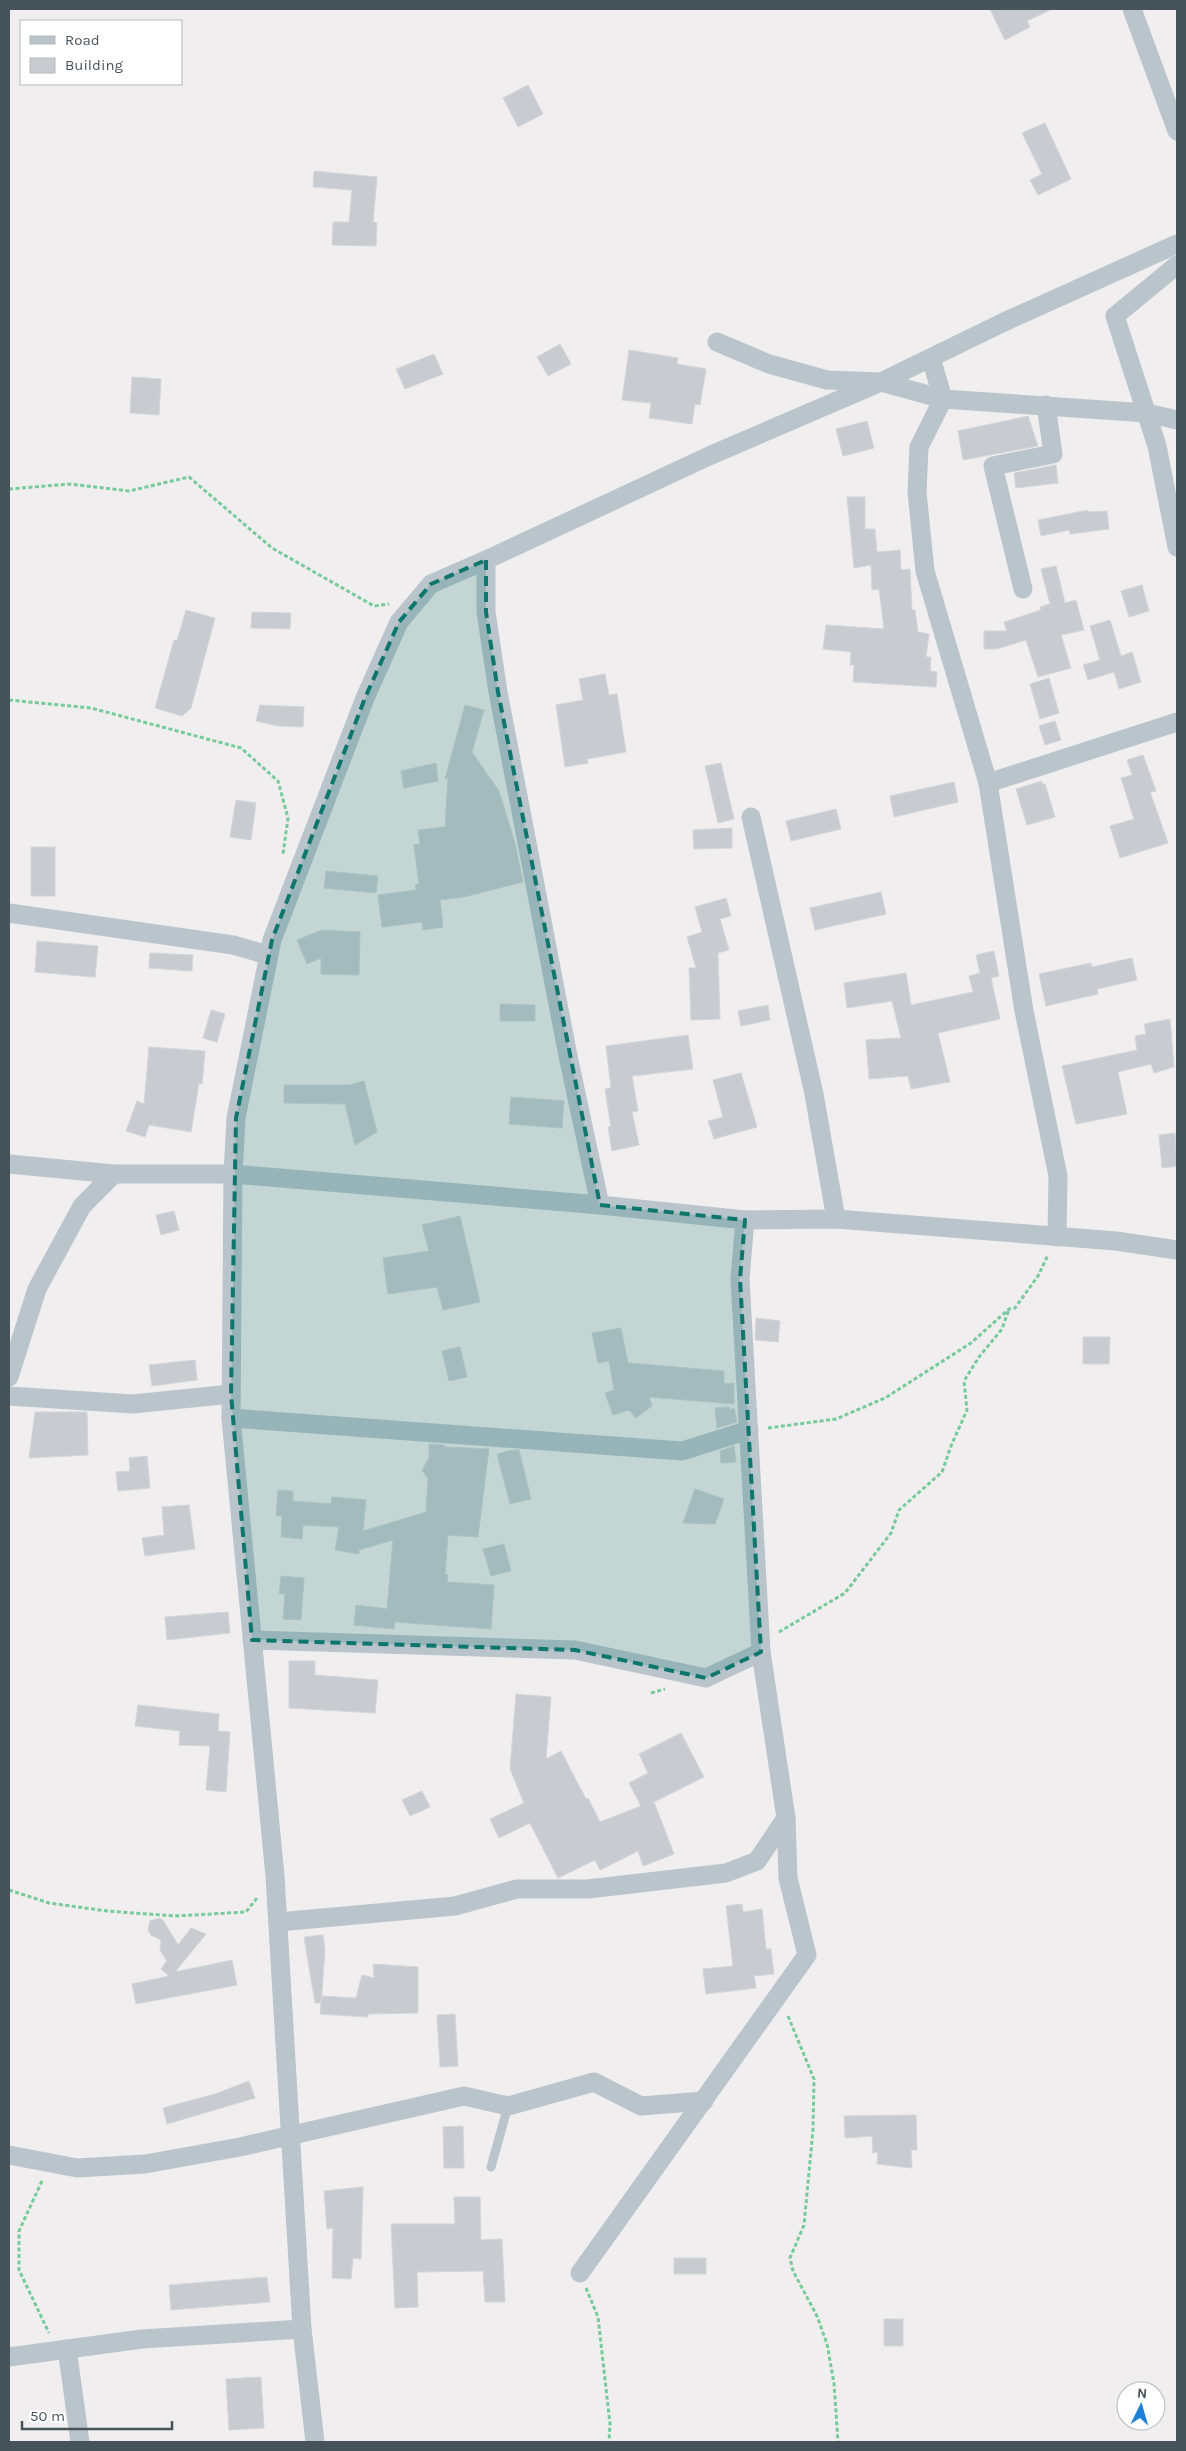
<svg xmlns="http://www.w3.org/2000/svg" width="1186" height="2451" viewBox="0 0 1186 2451" font-family="Karla,sans-serif">
<rect width="100%" height="100%" fill="#f0eeee"/>
<g fill="#c8ccd0" stroke="#d2d5d9">
<path d="M990 9H1052L1027 21 1030 27 1005 40Z"/>
<path d="M528 85 543 114 518 127 503 98Z"/>
<path d="M1045 123 1071 179 1038 195 1030 180 1042 174 1022 133Z"/>
<path d="M314 171 377 177 373 222 377 223 376 246 332 245 333 222H349L352 190 313 187Z"/>
<path d="M560 344 571 364 548 376 537 357Z"/>
<path d="M629 350 678 358 677 364 706 369 700 405 695 404 692 424 649 418 651 403 622 400Z"/>
<path d="M434 354 443 374 405 389 396 369Z"/>
<path d="M132 377 161 379 159 415 130 413Z"/>
<path d="M1028 416 1038 446 963 460 958 431Z"/>
<path d="M867 421 874 448 843 456 836 429Z"/>
<path d="M1056 465 1058 483 1016 488 1014 473Z"/>
<path d="M847 497H865V529H875L877 552 900 550 901 570 910 569 912 610H915L918 632 929 634 926 657H931L930 671 937 672 936 687 853 682 854 665H850L851 652 823 649 826 625 884 629 879 589 872 590 871 565 854 568Z"/>
<path d="M1088 510V512L1107 511 1109 529 1070 534 1069 530 1041 536 1038 520Z"/>
<path d="M1056 566 1065 603 1076 600 1084 630 1061 635 1071 668 1038 677 1026 640 997 649H984V631H1007L1004 622 1041 610 1040 607 1050 604 1041 569Z"/>
<path d="M1142 585 1149 611 1129 617 1121 591Z"/>
<path d="M186 610 215 618 191 708 182 716 155 708 174 640 177 641Z"/>
<path d="M252 612 291 613 290 629 251 628Z"/>
<path d="M1110 620 1121 656 1132 652 1141 682 1119 689 1114 672 1088 680 1083 665 1100 660 1090 626Z"/>
<path d="M605 674 609 695 617 694 626 752 587 759 588 763 565 767 556 705 583 700 579 679Z"/>
<path d="M1049 678 1059 713 1040 719 1030 684Z"/>
<path d="M260 705 304 707 303 727 279 726 256 721Z"/>
<path d="M465 705 484 710 472 752 499 791 515 843 523 882 464 897 440 900 443 927 423 930 422 922 382 927 378 895 416 890 415 885 419 884 414 845 420 844 418 830 445 827 448 778 445 779Z"/>
<path d="M1055 721 1061 740 1045 745 1039 726Z"/>
<path d="M1143 755 1156 791 1150 792 1168 843 1120 858 1110 826 1134 819 1121 778 1132 775 1127 760Z"/>
<path d="M436 763 438 781 404 788 401 771Z"/>
<path d="M721 763 734 819 718 823 705 766Z"/>
<path d="M1042 781V784H1045L1055 817 1027 825 1016 789Z"/>
<path d="M954 782 958 802 894 817 890 796Z"/>
<path d="M236 800 256 803 251 840 230 837Z"/>
<path d="M836 809 841 829 791 841 786 821Z"/>
<path d="M732 828V848L694 849 693 830Z"/>
<rect x="31" y="847" width="24" height="49"/>
<path d="M326 871 378 876 376 893 324 888Z"/>
<path d="M881 892 886 914 815 930 810 908Z"/>
<path d="M726 898 731 916 720 919 729 950 718 953 720 1019 691 1020 689 968H696L687 937 702 932 695 907Z"/>
<path d="M322 930 360 932 359 975 321 974V958L307 964 297 940Z"/>
<path d="M37 941 98 946 95 977 35 972Z"/>
<path d="M994 951 999 976 991 978 1000 1019 938 1033 950 1082 911 1089 908 1076 869 1079 866 1040 901 1038 892 1001 847 1008 844 983 906 973 911 1005 973 992 969 976 980 973 976 955Z"/>
<path d="M150 953 193 955 192 971 149 968Z"/>
<path d="M1132 958 1137 980 1097 989 1098 994 1046 1006 1039 974 1091 963 1092 967Z"/>
<path d="M500 1004 535 1005V1021H500Z"/>
<path d="M768 1005 770 1020 741 1026 738 1011Z"/>
<path d="M211 1010 225 1014 217 1042 203 1038Z"/>
<path d="M1170 1019 1174 1067 1154 1073 1151 1064 1118 1072 1127 1114 1076 1124 1062 1066 1137 1050 1135 1036 1146 1034 1144 1024Z"/>
<path d="M688 1035 693 1069 632 1076 638 1111 632 1112 639 1145 612 1151 608 1127H611L605 1089 611 1088 606 1046Z"/>
<path d="M149 1047 205 1051 202 1084 199 1083 191 1132 149 1125 145 1137 126 1131 137 1101 144 1104Z"/>
<path d="M741 1073 757 1127 714 1139 708 1121 723 1117 713 1080Z"/>
<path d="M364 1081 377 1132 355 1145 345 1104 284 1103V1085H350Z"/>
<path d="M511 1097 564 1101 562 1128 509 1124Z"/>
<path d="M1175 1133 1177 1166 1162 1168 1159 1135Z"/>
<path d="M174 1211 179 1230 161 1235 156 1215Z"/>
<path d="M460 1216 480 1302 443 1310 437 1287 388 1294 383 1258 429 1251 422 1225Z"/>
<path d="M756 1318 780 1321 778 1342 755 1340Z"/>
<path d="M621 1328 628 1363 724 1371V1384L734 1383V1404L649 1397 652 1406 636 1418 629 1410 613 1415 605 1393 614 1390 609 1361 598 1363 592 1333Z"/>
<path d="M1083 1337H1110L1109 1364H1083Z"/>
<path d="M460 1347 467 1377 449 1381 442 1351Z"/>
<path d="M195 1360 197 1380 152 1386 149 1365Z"/>
<path d="M729 1407 730 1410 734 1408 737 1422 717 1428 715 1408Z"/>
<path d="M35 1412H87L88 1455 29 1458Z"/>
<path d="M429 1444 444 1445 445 1447 489 1449 478 1537 448 1535 445 1574 448 1575 447 1582 494 1585 491 1629 395 1622 394 1629 354 1625 356 1605 387 1609 393 1540 359 1550V1554L335 1550 339 1527 303 1525 302 1539 281 1537 282 1516H276L278 1490 293 1491V1501L331 1504 332 1497 366 1500 363 1531 426 1512 428 1479 422 1470 429 1458Z"/>
<path d="M734 1446 736 1462 721 1463 720 1451Z"/>
<path d="M512 1450H519L531 1499 510 1504 497 1454Z"/>
<path d="M147 1456 150 1488 118 1491 116 1472 130 1471 129 1458Z"/>
<path d="M695 1489 724 1499 715 1524 683 1523Z"/>
<path d="M189 1505 195 1549 145 1556 142 1538 164 1535 162 1507Z"/>
<path d="M504 1544 511 1571 491 1576 483 1549Z"/>
<path d="M281 1576 304 1578 301 1620 283 1619 285 1594H279Z"/>
<path d="M228 1612 230 1633 167 1640 165 1617Z"/>
<path d="M289 1661H315V1675L378 1680 375 1713 289 1708Z"/>
<path d="M516 1694 551 1697 546 1759 561 1751 586 1799 588 1798 600 1822 641 1806 629 1783 648 1773 639 1754 681 1733 704 1777 654 1802 674 1854 643 1866 638 1851 600 1870 595 1860 558 1878 530 1823 499 1838 490 1819 524 1803 510 1769Z"/>
<path d="M138 1705 219 1714 218 1731 230 1732 226 1792 206 1790 210 1746 179 1745 180 1731 135 1726Z"/>
<path d="M422 1791 430 1807 410 1816 402 1800Z"/>
<path d="M742 1904 743 1912 762 1909 766 1949H771L774 1974 754 1976 756 1988 706 1994 703 1969 733 1966 726 1906Z"/>
<path d="M159 1918 163 1920 178 1945 191 1928 206 1934 175 1972 232 1960 237 1985 136 2004 132 1984 169 1976 161 1969 167 1961 160 1950 161 1940 151 1935 148 1930 150 1921Z"/>
<path d="M323 1935 325 1951 321 2003H315L304 1937Z"/>
<path d="M373 1964 418 1967V2013L368 2014V2017L320 2014 322 1996 356 1998 362 1975 374 1978Z"/>
<path d="M455 2014 458 2066 440 2067 437 2015Z"/>
<path d="M249 2081 255 2098 167 2124 163 2108 215 2094Z"/>
<path d="M916 2115 917 2150H911L912 2168 877 2164 878 2152 873 2153 872 2136 845 2138 844 2116Z"/>
<path d="M463 2126 464 2168H444L443 2127Z"/>
<path d="M363 2187 361 2259 353 2258 351 2279 332 2278 333 2228 327 2229 324 2191Z"/>
<path d="M454 2197H480L481 2240 502 2239 505 2302H485L483 2271 417 2272 418 2307 395 2308 391 2224H455Z"/>
<rect x="674" y="2258" width="32" height="16"/>
<path d="M267 2277 270 2302 171 2310 169 2285Z"/>
<rect x="884" y="2319" width="19" height="27"/>
<path d="M261 2377 264 2428 229 2430 226 2379Z"/>
</g>
<g fill="none" stroke-linecap="round" stroke-linejoin="round">
<g stroke="#77ca9a" stroke-width="3" stroke-dasharray="4 2.5" stroke-linecap="butt">
<path d="M9 489 70 484 129 491 189 477 272 548 374 606 389 604"/>
<path d="M9 700 91 708 241 748 278 781 288 818 283 854"/>
<path d="M768 1428 836 1419 885 1398 971 1343 1009 1309 1015 1308 1038 1276 1048 1255"/>
<path d="M779 1632 845 1593 891 1533 899 1510 942 1472 951 1446 967 1410 964 1381 979 1357 1002 1329 1009 1309"/>
<path d="M651 1693 665 1689"/>
<path d="M9 1890 49 1903 107 1911 175 1916 246 1912 257 1898"/>
<path d="M788 2016 814 2079 813 2130 804 2225 790 2258 793 2271 817 2316 827 2344 834 2383 838 2442"/>
<path d="M42 2181 19 2231V2270L49 2333"/>
<path d="M586 2288 598 2317 610 2424 609 2442"/>
</g>
<path stroke="#bac4cb" stroke-width="9" d="M491 2167 508 2106"/>
<g stroke="#bac4cb" stroke-width="19">
<path d="M1132 9 1177 131"/>
<path d="M1177 265 1115 316 1157 446 1177 547"/>
<path d="M717 342 769 364 827 380 881 382 943 399 1147 413 1177 420"/>
<path d="M931 358 943 399 919 447 917 492 925 571 988 783 1024 1011 1058 1176 1057 1237"/>
<path d="M486 560V612L498 692 568 1056 600 1205"/>
<path d="M1023 589 993 466 1053 454 1046 405"/>
<path d="M988 783 1177 722"/>
<path d="M751 817 814 1094 836 1219"/>
<path d="M9 913 233 945 268 955"/>
<path d="M9 1164 114 1174H233L600 1205 745 1220 836 1219 1116 1241 1177 1250"/>
<path d="M9 1377 37 1289 82 1206 114 1174"/>
<path d="M9 1396 133 1404 231 1394"/>
<path d="M231 1418 682 1451 749 1430"/>
<path d="M252 1640 575 1650 706 1678 761 1652"/>
<path d="M278 1922 455 1906 517 1889H588L726 1873 757 1861 786 1818"/>
<path d="M9 2155 77 2168 145 2164 240 2147 464 2096 508 2106 594 2082 641 2106 704 2101"/>
<path d="M580 2273 807 1955 788 1878 786 1818 761 1652 740 1279 745 1220"/>
<path d="M67 2349 80 2442"/>
<path d="M9 2357 142 2339 302 2329"/>
<path d="M315 2442 302 2329 275 1876 231 1418 233 1174 236 1118 272 940 365 698 399 622 431 584 486 560 709 456 881 382 1004 322 1177 244"/>
</g>
</g>
<path fill="#0f766e" fill-opacity="0.2" stroke="#0f766e" stroke-width="4" stroke-dasharray="10 6" stroke-linejoin="round" d="M486 560V612L498 692 600 1205 745 1220 740 1279 761 1652 706 1678 575 1650 252 1640 231 1394 236 1118 272 940 365 698 399 622 431 584Z"/>
<rect width="1186" height="2451" fill="none" stroke="#47535b" stroke-width="20"/>
<rect x="20" y="20" width="162" height="65" fill="#ffffff" stroke="#b5babd"/>
<rect x="30" y="36" width="25" height="8" fill="#bac4cb" stroke="#b5babd"/>
<text x="65" y="45" font-size="15" fill="#47535b">Road</text>
<rect x="30" y="58" width="25" height="15" fill="#c8ccd0" stroke="#b5babd"/>
<text x="65" y="70" font-size="15" fill="#47535b">Building</text>
<g transform="translate(1141 2406) rotate(5)"><circle r="24" fill="#ffffff" stroke="#b5babd"/>
<path d="M0-4L9 19L0 12L-9 19Z" fill="#1f80d9"/>
<text y="-8" font-size="14" font-weight="bold" text-anchor="middle" fill="#47535b">N</text>
</g>
<path d="M22 2421v8h150v-8" fill="none" stroke="#47535b" stroke-width="2.5"/>
<text x="30" y="2421" font-size="15" fill="#47535b" stroke="#ffffff" stroke-width="4" paint-order="stroke">50 m</text>
</svg>
